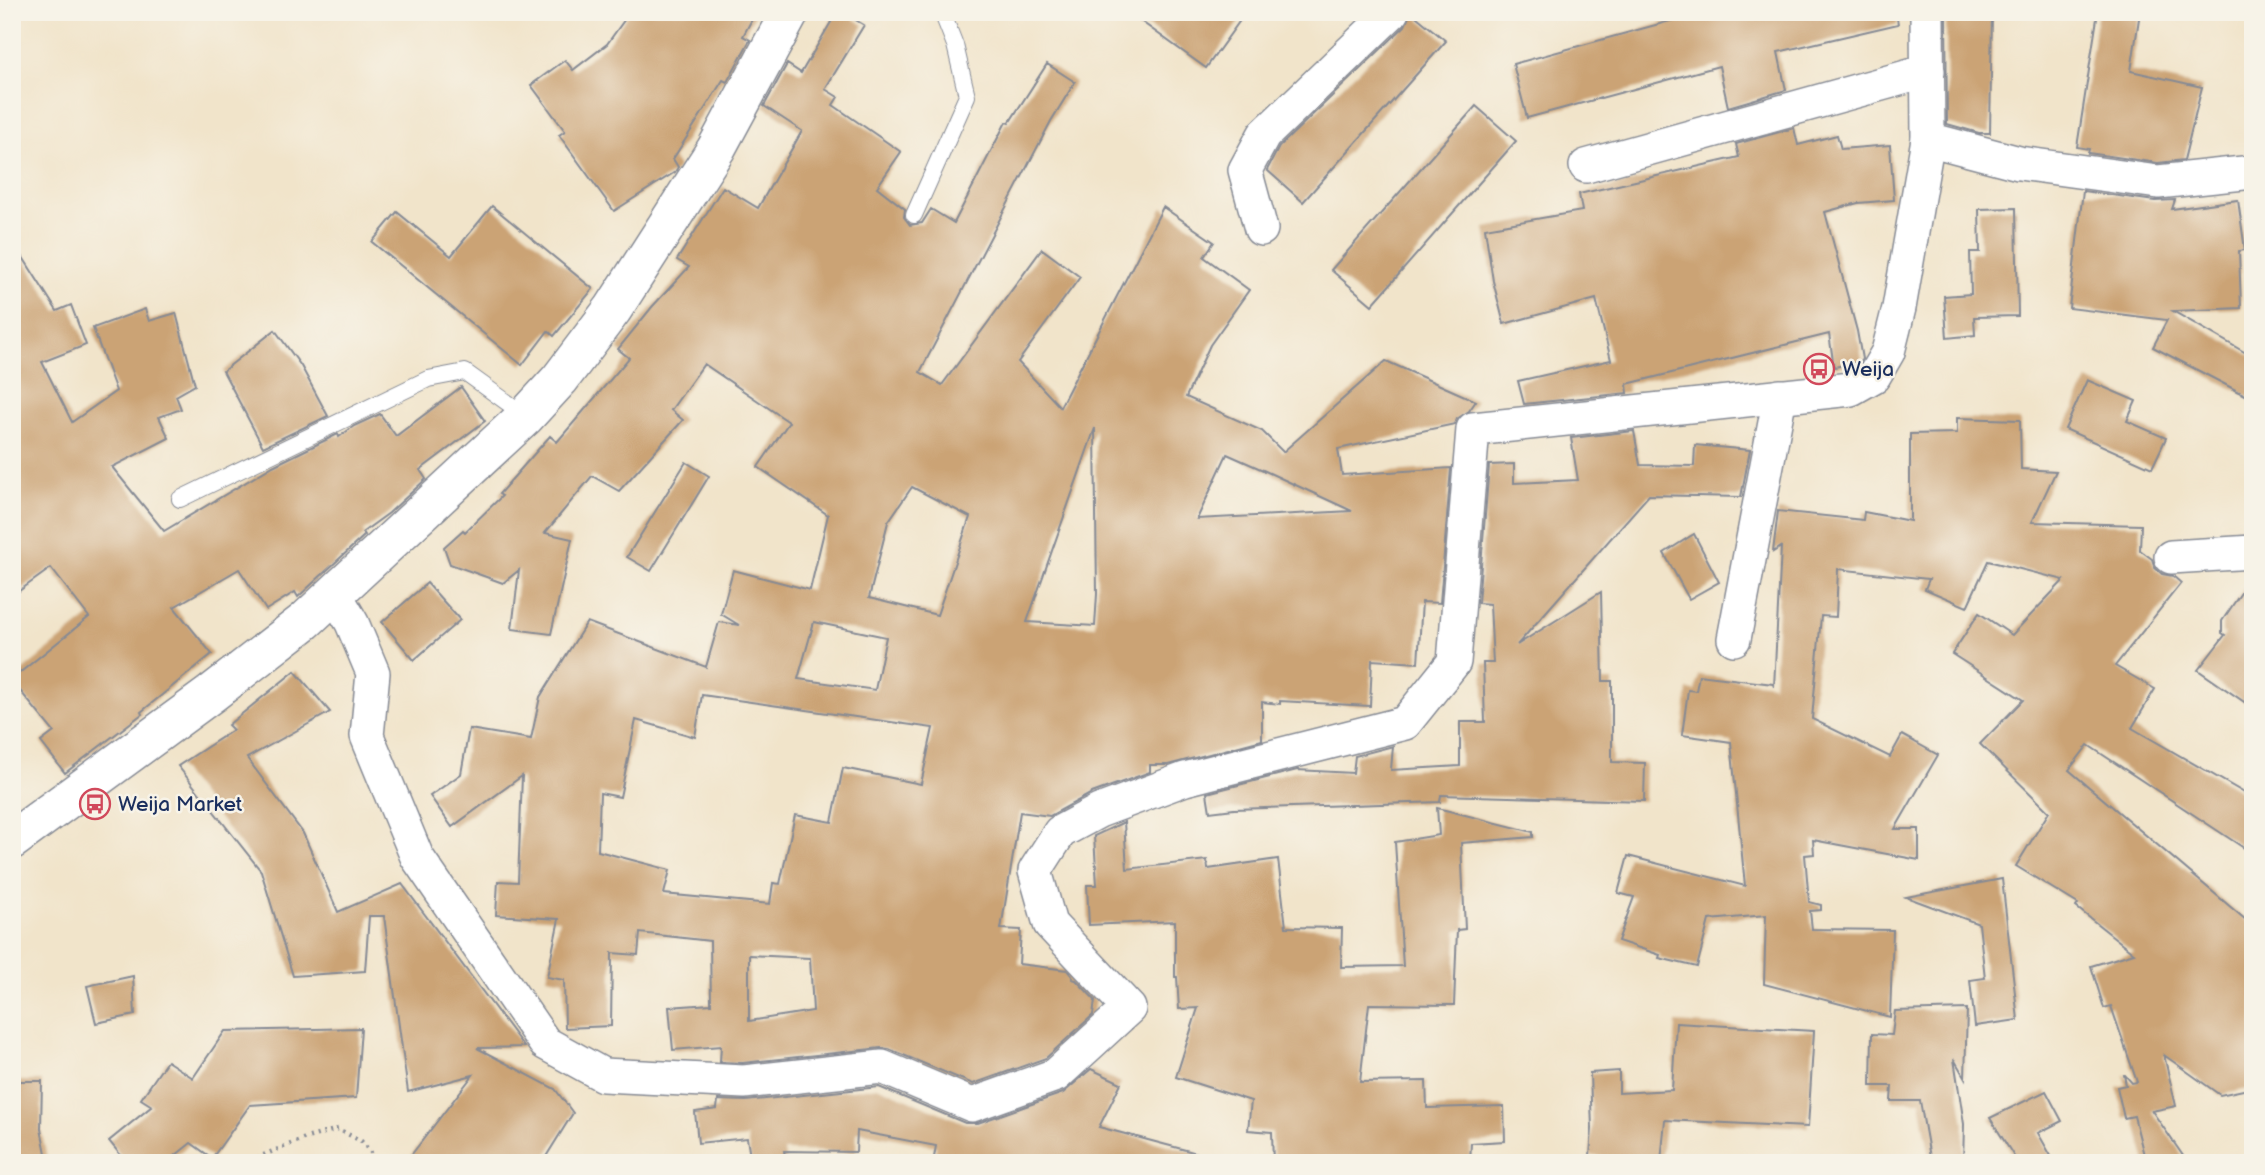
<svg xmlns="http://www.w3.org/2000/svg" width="2265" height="1175" viewBox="0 0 2265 1175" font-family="'Balsamiq Sans',sans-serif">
<rect width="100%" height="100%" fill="#f7f3e8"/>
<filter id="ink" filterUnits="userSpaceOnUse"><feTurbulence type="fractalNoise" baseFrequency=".0143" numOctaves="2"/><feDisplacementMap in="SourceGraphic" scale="14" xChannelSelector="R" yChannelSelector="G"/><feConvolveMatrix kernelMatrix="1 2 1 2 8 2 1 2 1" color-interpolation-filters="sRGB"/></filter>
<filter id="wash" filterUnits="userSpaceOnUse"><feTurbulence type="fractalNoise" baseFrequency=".00686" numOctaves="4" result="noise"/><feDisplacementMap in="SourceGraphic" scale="28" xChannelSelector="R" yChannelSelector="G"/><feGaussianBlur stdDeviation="1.57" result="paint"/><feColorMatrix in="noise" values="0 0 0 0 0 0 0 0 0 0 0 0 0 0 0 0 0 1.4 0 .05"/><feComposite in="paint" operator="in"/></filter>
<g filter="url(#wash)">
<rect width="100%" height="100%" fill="#f1e4ca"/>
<g id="blocks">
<g fill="#cba375" fill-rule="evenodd">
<path d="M630 12H756L743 36 750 40 727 82 723 80 673 159 678 167 675 172 614 211 559 135 565 131 531 85 565 60 573 70 607 44Z"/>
<path d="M837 12H842L864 25 825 89 838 97 833 105 901 152 877 187 905 209 904 217 910 225 922 223 931 209 954 223 1006 122 1009 123 1047 64 1075 82 1051 121 920 372 942 385 1042 249 1080 277 1018 362 1060 407 1163 207 1214 242 1204 257 1249 290 1210 345 1186 397 1262 431 1283 452 1386 361 1476 401 1469 411 1457 419 1455 424 1338 449 1342 475 1451 468 1440 603 1422 602 1418 663 1372 660 1370 706 1280 701V704L1262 702V740L1168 765H1150V772L1092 793 1050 816 1020 812 1001 929 1021 930 1019 964 1067 970 1072 976V979L1076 980 1095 1000 1093 1015 1046 1058 973 1084 889 1049 881 1048 743 1063 720 1062 721 1046 673 1050 669 1007 711 1004 710 941 640 933 638 955 612 953 611 1026 565 1028 564 980 547 977 559 919 496 915 498 881 518 882 522 776 452 827 430 796 461 774 469 729 531 739 540 697 587 622 706 667 719 622 739 625 721 614 733 570 810 590 828 515 758 467 789 422 704 364 671 410 683 420 619 491 592 476 545 533 572 539 551 634 512 629 519 570 503 583 450 564 444 547 463 530 465 532 502 496 499 494 550 436 557 442 629 358 618 349 652 307 689 267 677 260 723 187 758 208 802 131 764 106 787 64 801 73ZM1095 428 1097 594 1095 626 1027 622ZM1227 454 1263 470 1352 511 1197 519ZM912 487 970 517 937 615 869 598 888 522ZM814 622 886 637 875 690 798 679ZM702 695 933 728 921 784 843 768 832 822 795 815 780 884 773 883 770 904 664 894 670 870 598 851 600 793 620 797 636 720 695 737ZM749 955 810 958 813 1011 749 1021Z"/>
<path d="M1128 12H1246L1206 68Z"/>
<path d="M1411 12 1446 41 1303 202 1267 170 1279 147 1405 26Z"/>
<path d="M1703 12H1896L1898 24 1778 52 1786 90 1728 107 1719 66 1527 118 1513 64Z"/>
<path d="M1946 12H1992L1990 133H1979L1947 124Z"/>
<path d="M2098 12H2140L2131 71 2202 87 2184 160 2158 163 2088 153 2089 149 2077 147Z"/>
<path d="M1476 106 1516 141 1372 305 1331 270Z"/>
<path d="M1794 128 1798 145 1837 135 1841 149 1890 145 1894 200 1858 203 1825 212 1857 331 1862 359 1860 362 1834 367 1829 334 1627 384 1628 393 1524 404 1518 381 1611 360 1596 299 1504 324 1493 281 1485 228 1582 211 1579 194 1739 157 1736 144Z"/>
<path d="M2083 191 2155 201 2175 200 2172 209 2238 200 2245 250 2239 251 2241 308 2173 311 2253 357V399L2153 347 2167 320 2069 308Z"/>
<path d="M492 206 593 289 554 336 548 331 522 365 372 242 397 212 451 256Z"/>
<path d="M2016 208 2018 316 1974 317 1975 335 1947 338 1944 296 1971 294 1970 252H1980L1979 209Z"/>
<path d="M12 240 57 311 71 305 86 345 42 362 72 422 116 391 93 328 145 309 149 321 176 313 195 385 176 396 181 409 159 417 169 438 112 467 164 531 273 466 338 434 339 437 354 426 380 414 396 436 461 387 485 421 420 470 426 479 389 513 363 532 365 535 298 597 295 592 266 610 239 569 174 607 212 654 141 712 142 714 65 773 41 742 54 732 12 681V679L89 617 51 568 12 596Z"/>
<path d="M275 330 301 366 328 416 263 447 223 371Z"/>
<path d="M2087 380 2136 401 2127 421 2166 438 2152 468 2065 429Z"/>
<path d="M1957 418 2020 420 2021 469 2056 471 2032 522 2141 525 2140 550 2152 559 2155 568 2162 574 2173 576 2181 583 2115 666 2155 689 2132 728 2253 798V854L2088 745 2069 770 2253 926V1088L2220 1095 2164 1055 2176 1106 2152 1111 2188 1163H2146L2134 1116 2124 1118 2117 1087 2126 1085 2124 1075H2125L2132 1083 2137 1082 2111 1006 2104 1008 2091 966 2134 953 2076 907 2078 904 2016 866 2049 812 1980 744 2023 700 1952 654 1979 613 2012 635 2064 580 1988 561 1967 607 1925 589 1929 579 1838 569 1836 617 1821 616 1812 719 1890 757 1902 735 1938 755 1895 829H1919V860L1813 840 1814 854 1805 855 1809 902 1821 905V910L1810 911 1812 929 1893 930 1890 1017 1764 984 1766 915 1709 920 1697 967 1659 958 1660 955 1618 941 1634 897 1618 893 1628 856 1745 886 1731 742 1682 735 1688 690 1696 691 1699 675 1773 684 1774 687 1781 547 1773 552 1778 511 1863 520 1864 512 1910 521V434L1957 433Z"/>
<path d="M1634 431 1640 465 1694 466 1695 445 1750 450 1741 497 1649 495 1517 645 1601 592 1603 681H1612V762L1645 763 1644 801 1441 795 1440 802 1234 809 1210 812 1207 793 1297 770 1353 773 1355 756 1393 746 1391 770 1460 766V722H1485L1483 663H1493L1490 604 1478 603 1489 465 1514 464V483L1578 480 1571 438Z"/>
<path d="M686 462 709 476 651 571 627 557Z"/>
<path d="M1694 534 1719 582 1689 599 1664 553Z"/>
<path d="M2253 575V708L2198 670 2225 635 2222 633V621Z"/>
<path d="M427 583 460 620 414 660 382 622Z"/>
<path d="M295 671 330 712 247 758 303 833 338 912 402 884 524 1047 477 1048 555 1089 573 1113 542 1163H405L473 1075 408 1092 384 916H369L365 971 293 976 261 871 178 766 233 730 228 725Z"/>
<path d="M1437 808 1533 832V837L1461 843 1465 929 1457 930 1454 1005 1369 1004 1360 1082 1426 1081 1427 1108 1504 1106 1505 1141 1471 1143 1470 1163H1409L1375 1160V1163H1273L1272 1132 1248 1130 1251 1101 1176 1077 1198 1008 1179 1009 1177 977H1175V921L1089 925 1087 885H1097L1094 836 1124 822 1127 869 1207 860 1208 869 1278 859 1286 927 1342 928 1341 967 1403 966 1395 842 1439 835Z"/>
<path d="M2002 879 2018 1020 1975 1026 1970 980 1985 978 1979 924 1906 897Z"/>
<path d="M133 976 135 1015 96 1023 87 986Z"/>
<path d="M1967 1009 1965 1078 1954 1059 1964 1124 1963 1163H1931L1920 1101H1891L1892 1086H1871L1872 1034 1892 1035 1895 1011Z"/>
<path d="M1676 1023 1814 1031 1808 1127 1665 1120 1661 1162 1590 1156 1592 1129 1590 1073 1619 1071V1093L1672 1090Z"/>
<path d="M361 1028 356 1098 250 1105 212 1158 191 1143 166 1163H127L109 1141 152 1106 141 1099 167 1061 193 1078 225 1031Z"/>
<path d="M1091 1069 1121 1083 1099 1127 1197 1153 1196 1163H933L936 1146 857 1131 856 1152 784 1151 786 1163H751L747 1138 698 1143 695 1112 717 1109 718 1100 746 1101 879 1087 965 1123H978L1063 1093Z"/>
<path d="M12 1081H42L41 1129 48 1163H12Z"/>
<path d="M2046 1091 2062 1121 2038 1133 2055 1163H2018L1990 1118Z"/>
</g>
</g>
</g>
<g filter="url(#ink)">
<use href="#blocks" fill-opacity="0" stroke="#868a94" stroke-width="2"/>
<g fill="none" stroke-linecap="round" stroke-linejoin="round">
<g stroke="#868a94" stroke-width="18">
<g id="lane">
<path d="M914 215 967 96 955 45 942 12"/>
<path d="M180 499 428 379 465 372 526 416"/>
</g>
</g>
<g stroke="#868a94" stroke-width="36">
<g id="street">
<path d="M1928 139 2019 163 2158 182 2253 172"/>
<path d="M1586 166 1928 71"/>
<path d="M1261 229 1245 170 1264 135 1392 12"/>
<path d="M2171 557 2253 552"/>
<path d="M335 594 352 623 373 673 367 736 417 857 545 1043 603 1075 744 1082 882 1067 972 1105 1056 1075 1129 1008 1050 924 1035 871 1060 832 1099 811 1185 779 1405 723 1454 662 1473 429 1851 389 1874 376 1888 352 1899 308 1928 139 1927 12"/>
<path d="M1734 639 1780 396"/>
</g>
</g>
<g stroke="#868a94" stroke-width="41">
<path id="secondary" d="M12 840 211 694 305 621 526 416 560 379 613 309 716 149 790 12"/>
</g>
<path stroke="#868a94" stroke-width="4.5" stroke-dasharray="2 5" stroke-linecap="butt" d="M244 1163 303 1139 338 1129 361 1141 380 1163"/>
<use href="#lane" stroke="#fff" stroke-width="16"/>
<use href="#street" stroke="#fff" stroke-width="33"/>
<use href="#secondary" stroke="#fff" stroke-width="38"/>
</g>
</g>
<defs>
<g id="bus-ring" transform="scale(1.575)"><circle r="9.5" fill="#f7f3e8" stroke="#d1495b" stroke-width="1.5"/><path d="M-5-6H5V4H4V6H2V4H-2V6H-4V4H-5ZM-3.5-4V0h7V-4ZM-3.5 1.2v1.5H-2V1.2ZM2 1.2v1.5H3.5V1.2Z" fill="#d1495b"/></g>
</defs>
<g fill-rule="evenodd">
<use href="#bus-ring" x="1819" y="369"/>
<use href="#bus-ring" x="95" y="804"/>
</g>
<g text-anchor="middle" stroke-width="5" stroke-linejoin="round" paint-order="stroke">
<g font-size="21" fill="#1b2f5e" stroke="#f7f3e8" text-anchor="start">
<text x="1842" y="376">Weija</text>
<text x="118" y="811">Weija Market</text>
</g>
</g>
<rect width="2265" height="1175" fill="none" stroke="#f7f3e8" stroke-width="42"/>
</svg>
